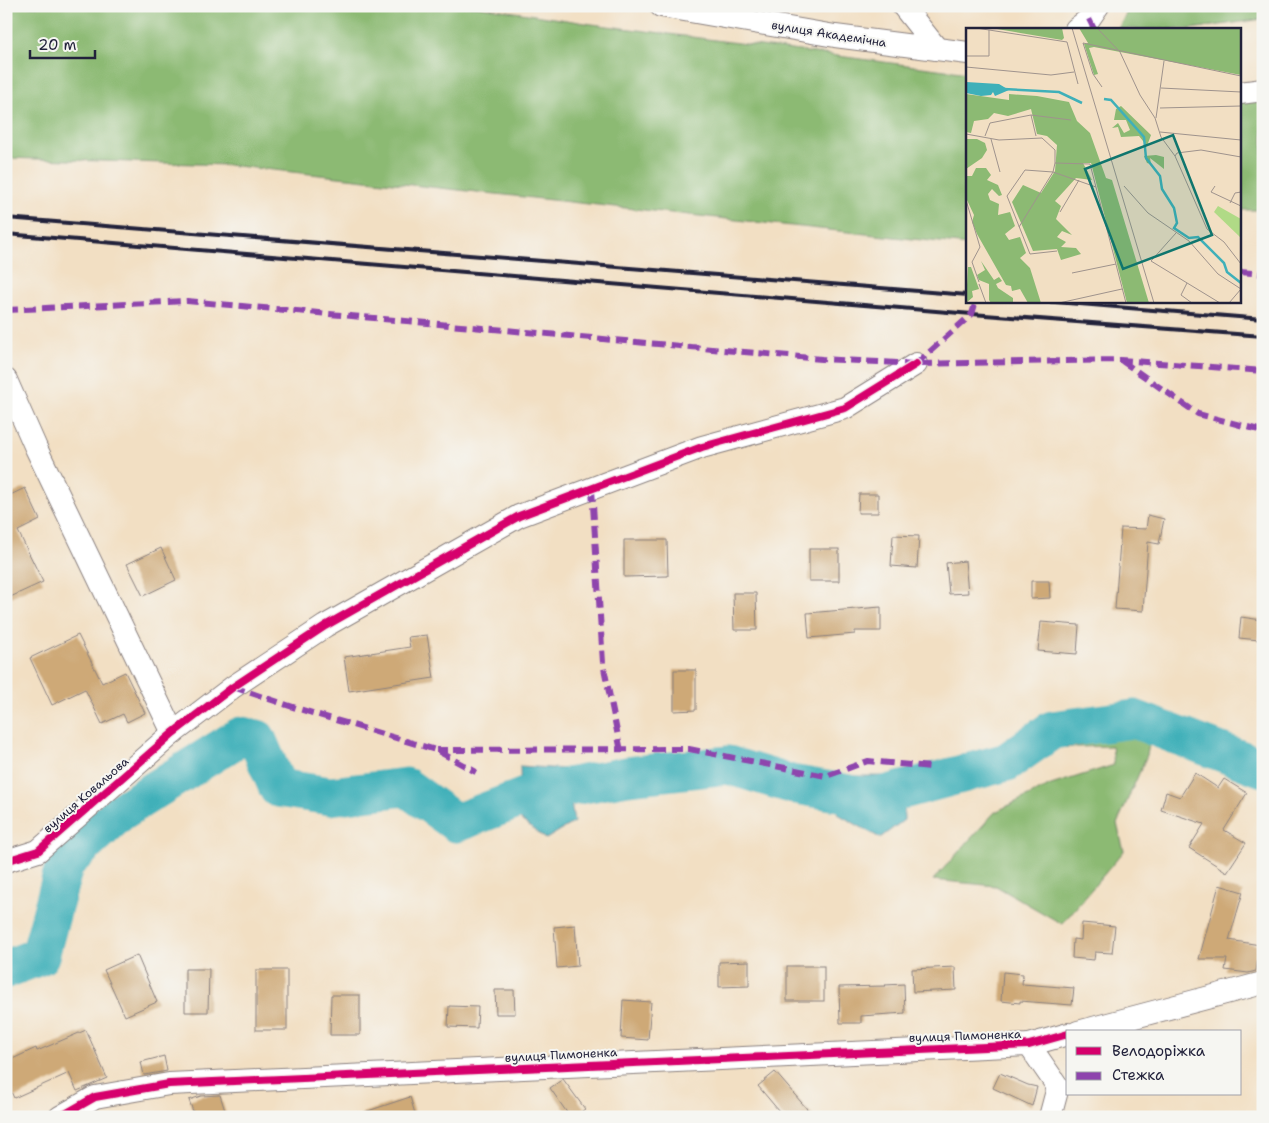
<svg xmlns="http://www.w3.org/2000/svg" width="1269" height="1123" viewBox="0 0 1269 1123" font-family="'Shantell Sans',sans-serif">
<rect width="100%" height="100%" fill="#f6f6f2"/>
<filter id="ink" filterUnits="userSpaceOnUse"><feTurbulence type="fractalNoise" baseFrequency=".02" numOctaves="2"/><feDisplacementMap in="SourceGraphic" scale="10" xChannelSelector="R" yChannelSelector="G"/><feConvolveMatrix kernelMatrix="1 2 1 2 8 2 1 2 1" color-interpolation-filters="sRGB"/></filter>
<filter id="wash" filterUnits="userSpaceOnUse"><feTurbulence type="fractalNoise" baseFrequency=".0096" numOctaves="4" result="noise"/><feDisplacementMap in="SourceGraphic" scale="20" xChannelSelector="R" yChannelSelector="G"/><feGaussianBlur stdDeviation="1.12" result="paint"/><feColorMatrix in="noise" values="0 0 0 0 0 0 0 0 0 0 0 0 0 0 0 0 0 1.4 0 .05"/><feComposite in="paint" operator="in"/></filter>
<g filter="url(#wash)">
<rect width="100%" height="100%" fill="#f2dfc3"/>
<g fill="#8cba73" stroke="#576e57">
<path d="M6 6H476L592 24 968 73V245L227 165 6 158Z"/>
<path d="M1130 6H1263V19L1191 29H1118Z"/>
<path d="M1263 96V210H1240V98Z"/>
<path d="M1156 711 1147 755 1117 824 1124 851 1062 924 996 886 933 880 995 812 1051 785 1114 765 1112 746 1044 748 1066 714Z"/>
</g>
<g fill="#3fb0b9" stroke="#30697a">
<path d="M520 766 566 769 574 822 546 839 521 820Z"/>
<path d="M852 776H903L904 820 880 838 838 814Z"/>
</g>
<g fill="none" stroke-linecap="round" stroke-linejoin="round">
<path stroke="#3fb0b9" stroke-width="39" d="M6 969 40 956 65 863 120 812 241 736 257 739 278 788 330 796 406 787 456 823 535 793 627 776 728 765 791 784 873 798 1007 762 1052 730 1134 719 1263 768"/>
</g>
<g id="blocks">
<g fill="#cea977">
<path d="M25 488 40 520 18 531 43 582 6 599V497Z"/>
<path d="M859 494H878V513H858Z"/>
<path d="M1148 515 1164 519 1159 544 1148 542 1143 611 1115 609 1121 528 1146 529Z"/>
<path d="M893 535 919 536 917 568 891 566Z"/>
<path d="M624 540H667L668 576 624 577Z"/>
<path d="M161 548 176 580 143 596 127 564Z"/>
<rect x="809" y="549" width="30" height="32"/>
<path d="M965 561 968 593 949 594 946 563Z"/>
<path d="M1031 581H1049L1050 598 1031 599Z"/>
<path d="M733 593H756L757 630H734Z"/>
<path d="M881 607V631H855V634L809 638 807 613Z"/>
<path d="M1241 617 1262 620 1259 640 1239 638Z"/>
<path d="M1041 622 1079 625 1077 654 1038 651Z"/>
<path d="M78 635 102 683 125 672 145 713 127 722 123 714 102 724 85 689 52 705 30 658Z"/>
<path d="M427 635 434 678 349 691 344 657 410 647 408 637Z"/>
<path d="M674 670H696V710L674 711Z"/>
<path d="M1195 773 1218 788 1224 779 1247 793 1224 830 1246 843 1227 872 1189 848 1204 824 1161 810 1166 792 1180 797Z"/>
<path d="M1219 885 1243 892 1229 940 1260 945 1256 971 1248 973 1225 970 1227 959H1199Z"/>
<path d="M1082 923 1115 926 1112 953 1095 952 1094 960 1072 958 1073 939 1081 940Z"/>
<path d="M575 925 578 966 557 968 554 927Z"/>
<path d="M137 955 157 1002 125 1016 104 970Z"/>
<path d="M749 961V986L719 987V962Z"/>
<rect x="787" y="966" width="37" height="35"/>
<path d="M955 967 956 990 913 992 912 969Z"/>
<path d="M185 969H209L208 1012H185Z"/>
<rect x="256" y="970" width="31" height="60"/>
<path d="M1003 972 1023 974 1022 984 1074 988 1072 1005 1020 1001V1003L1001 1001Z"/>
<path d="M904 984 905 1013 861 1016V1023H840L839 987 886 986 885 985Z"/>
<path d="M495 990H514L515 1014H496Z"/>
<path d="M331 995H360V1035H330Z"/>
<path d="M623 1000 651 1002 648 1040 621 1038Z"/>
<path d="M449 1006 478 1007 477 1028 448 1027Z"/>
<path d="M86 1030 107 1078 77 1091 69 1073 14 1098 6 1081V1062L36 1048 37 1051Z"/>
<path d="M164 1056 167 1071 144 1075 141 1062Z"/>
<path d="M775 1072 814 1117H784L758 1086Z"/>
<path d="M1000 1073 1028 1085 1037 1087 1032 1106 993 1088Z"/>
<path d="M563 1079 585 1109 574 1117H570L550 1088Z"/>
<path d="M220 1095 227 1117H195L189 1100 201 1096Z"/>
<path d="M410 1097 416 1117H362V1113Z"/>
</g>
</g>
</g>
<g filter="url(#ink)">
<use href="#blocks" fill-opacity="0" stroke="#8a807f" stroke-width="1"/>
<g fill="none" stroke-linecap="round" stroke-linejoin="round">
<g stroke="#8a807f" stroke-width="24">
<g id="minor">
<path d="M661 6 835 36 968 53"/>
<path d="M903 6 937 49"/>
<path d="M1076 29 1089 19 1098 6"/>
<path d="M1240 93 1263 90"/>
<path d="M6 380 36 448 173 733"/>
<path d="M6 861 38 851 173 733 233 687 325 626 519 516 702 447 845 408 916 364"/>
<path d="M1078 1032 1263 983"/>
<path d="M1029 1045 1058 1087 1050 1117"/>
<path d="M60 1117 95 1097 169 1084 1029 1045 1068 1034"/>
</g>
</g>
<use href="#minor" stroke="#fff" stroke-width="22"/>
<g stroke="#22223b" stroke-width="4">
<path d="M6 218 968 295"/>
<path d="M6 234 972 314 1263 336"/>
<path d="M1043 301 1263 319"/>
</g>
<g stroke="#8e44ad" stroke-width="6" stroke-dasharray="12 6" stroke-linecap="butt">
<path d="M1089 19 1094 29"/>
<path d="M1240 272 1263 274"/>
<path d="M6 310 187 301 822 359 916 364 1120 360 1263 371"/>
<path d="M1122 361 1198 414 1263 431"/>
<path d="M916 364 972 314 976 301"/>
<path d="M592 489 603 663 621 751"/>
<path d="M233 687 299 709 436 750 476 772"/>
<path d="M436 750 689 749 826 776 868 761 931 767"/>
</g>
<g stroke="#f6f6f2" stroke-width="11">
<g id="cycleway">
<path d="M6 861 38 851 173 733 233 687 325 626 519 516 702 447 845 408 916 364"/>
<path d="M60 1117 95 1097 169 1084 1029 1045 1068 1034"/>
</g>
</g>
<use href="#cycleway" stroke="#d6006c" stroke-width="8"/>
</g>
</g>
<g text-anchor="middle" stroke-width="4" stroke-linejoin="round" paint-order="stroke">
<g font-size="12" fill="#22223b" stroke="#f6f6f2">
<text transform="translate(829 34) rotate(9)" y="4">вулиця Академічна</text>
<text transform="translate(86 795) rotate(-41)" y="4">вулиця Ковальова</text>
<text transform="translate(965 1036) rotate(-2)" y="4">вулиця Пимоненка</text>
<text transform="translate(561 1055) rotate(-3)" y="4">вулиця Пимоненка</text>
</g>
</g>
<g transform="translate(966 28)">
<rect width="275" height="275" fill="#f2dfc3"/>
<path d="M252 178 275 191V210L248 184Z" fill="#b0da86"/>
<path d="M25 0H96L98 10 96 12ZM113 0H275V47L128 19 123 20 132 46 128 47 118 16 122 15ZM0 66 43 72V66L71 68 103 74 111 93 124 105 140 150 146 152 183 275H161L125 135H117L126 152 110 150 89 173 95 178 90 191 106 207 96 203 91 209 100 214 95 219 110 220 115 226 95 232 91 221 67 223 46 174 57 157 75 165 89 143 91 117 81 108 71 106 65 81 42 88 28 85 22 91 8 93 5 105 0 104ZM155 78 185 107 181 118 173 108 155 109 152 99 146 100 152 95 158 105 164 102 160 92H148L150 81ZM0 111H11L19 115 21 122 16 130 0 141ZM190 127 198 129V141L184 130 185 136 181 135 178 128ZM10 140H20L25 147 21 152 32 157 36 167 33 168 26 161 22 166 24 172 33 176 32 187 44 184 49 198 39 206 43 212 54 209 60 225 54 230 64 240 75 275H62L54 261 46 263 45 258 40 257 11 206 6 194 8 187 0 170V144L1 148H6ZM15 233 28 252 33 249 36 253 30 256 32 260 47 270V275H25L23 272V256L13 252 11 247 19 242ZM2 239H5L13 261 6 263 7 269 0 275Z" fill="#8cba73"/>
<path d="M0 54 33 56 43 62 29 68 27 64 25 67 15 68 0 65Z" fill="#3fb0b9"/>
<path fill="none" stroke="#3fb0b9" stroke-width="2.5" d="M38 61 93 64 116 75M138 71 145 72 178 109 180 130 194 148 196 161 208 180 211 195 208 200 223 210 232 209 258 235 261 244 275 255"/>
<path fill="none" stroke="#9f938d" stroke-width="1" d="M10 0 101 14 112 56M106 0 188 275M131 0 154 24 174 67 189 90 195 109 209 128 241 201 258 214 275 236M117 15 275 48M117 15 127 46 136 59M0 28H23V2M0 39 85 47 108 44M195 60 275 64M194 80 275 78M65 87 70 108M190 90 198 33M194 104 275 112M0 106 33 112 76 110 89 122V135M19 108 24 95 65 87 105 92M25 111 34 144M209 128 211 125 235 122 275 129M158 158 182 185 223 213 252 246 275 261M249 158 245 164 275 178M0 172 14 219 6 234 13 254M264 175 269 165 275 164M94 184 113 152M53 199 87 144 130 159M210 205 185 233 254 275M91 223 64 226 41 168 59 142 87 144 89 135 124 136 160 275M106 245 150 236M221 255 215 267 226 275M13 256 20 275M93 275 156 261M263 275 275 261"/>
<path fill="#0f766e" fill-opacity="0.15" stroke="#0f766e" stroke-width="2.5" d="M207 107 246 207 157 241 119 141Z"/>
<rect width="275" height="275" fill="none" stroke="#22223b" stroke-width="2.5"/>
</g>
<rect width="1269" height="1123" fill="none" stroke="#f6f6f2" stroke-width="25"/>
<rect x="1066" y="1030" width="175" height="65" fill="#f6f6f2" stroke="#a1a1a9"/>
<rect x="1076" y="1047" width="25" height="8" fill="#d6006c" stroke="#a1a1a9"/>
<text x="1112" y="1056" font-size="15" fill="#22223b">Велодоріжка</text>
<rect x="1076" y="1072" width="25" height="8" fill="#8e44ad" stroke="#a1a1a9"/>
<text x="1112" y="1080" font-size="15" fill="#22223b">Стежка</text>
<path d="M30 50v8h65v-8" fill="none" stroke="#22223b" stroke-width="2.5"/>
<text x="38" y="50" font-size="15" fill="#22223b" stroke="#f6f6f2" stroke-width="4" paint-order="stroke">20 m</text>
</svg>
